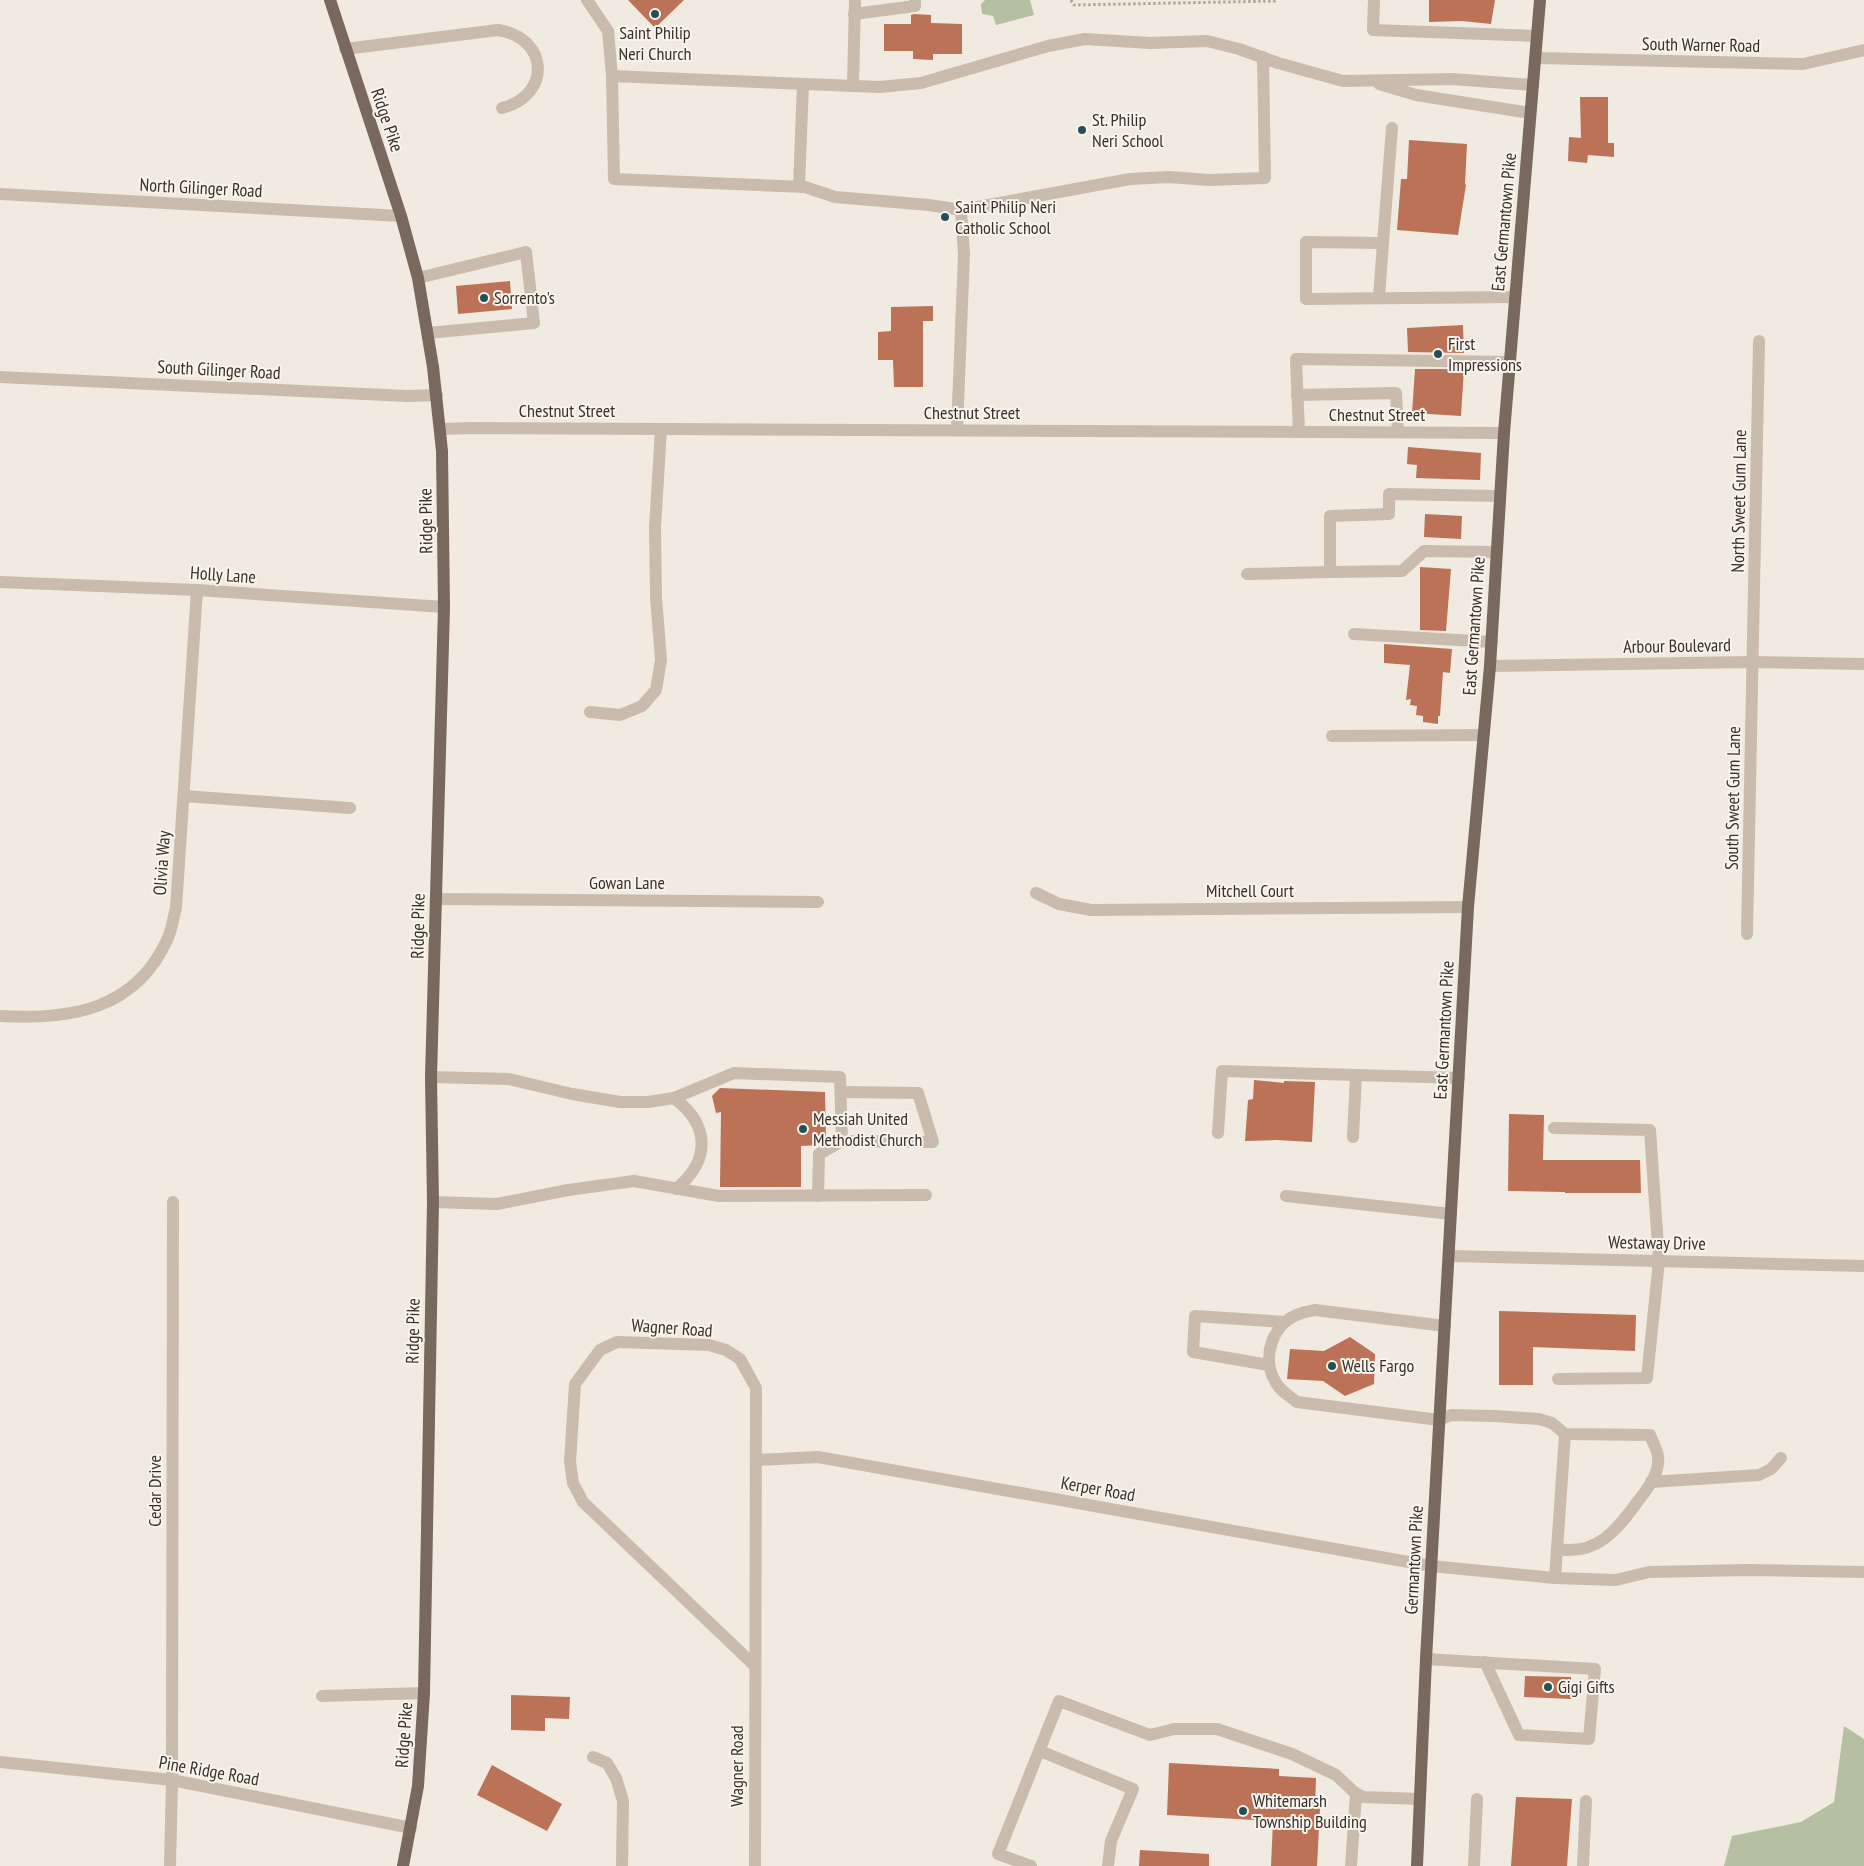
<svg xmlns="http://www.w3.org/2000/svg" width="1864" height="1866" viewBox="0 0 1864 1866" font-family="'PT Sans Narrow',sans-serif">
<rect width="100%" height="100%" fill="#f1eae1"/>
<g fill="#b5bfa2">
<path d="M985 0H1030L1034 15 996 25 993 16 982 14 981 4Z"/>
<path d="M1844 1726 1864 1739V1866H1724L1732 1836 1801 1822 1834 1802Z"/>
</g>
<g fill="#bb7256">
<path d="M628 0H684L655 28Z"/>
<path d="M1429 0H1495L1491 24 1462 21 1429 22Z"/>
<path d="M914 14 931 15V23L962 24V54H933V60L913 59V51H884V24H911V15Z"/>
<path d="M1580 97H1608V143H1614V157L1588 155 1587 163 1568 161 1569 137 1581 138Z"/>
<path d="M1409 140 1467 144 1465 184 1466 185 1458 235 1397 230 1401 179H1407Z"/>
<path d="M510 281 512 309 458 314 456 286Z"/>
<path d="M933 306V321H923V387H894L893 360H878V332L891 331V307Z"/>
<path d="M1463 325 1464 353 1408 352 1407 328Z"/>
<path d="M1415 369H1464L1461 416 1412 413Z"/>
<path d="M1408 447 1481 453 1480 480 1416 478 1417 465 1407 464Z"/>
<path d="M1425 514 1462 516 1461 539 1424 537Z"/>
<path d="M1420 567 1451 569 1446 631 1420 630Z"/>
<path d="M1384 644 1452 649 1450 673 1443 672 1440 716H1438V724L1423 722V716L1416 715 1417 706 1410 705 1411 699 1406 700 1410 665 1384 663Z"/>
<path d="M1254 1080 1284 1083V1081L1315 1082 1312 1142 1276 1140 1245 1141 1248 1100 1253 1099Z"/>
<path d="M720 1088 825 1092 826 1140 819 1145 801 1146V1187H720L721 1112 716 1113 712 1096Z"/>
<path d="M1509 1114 1544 1115 1543 1160H1640L1641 1193H1565V1192L1508 1191Z"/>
<path d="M1499 1311 1636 1315 1635 1351 1533 1347V1385H1499Z"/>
<path d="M1350 1337 1375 1354 1374 1384 1345 1396 1323 1381 1287 1379 1290 1349 1324 1351Z"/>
<path d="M1525 1676 1571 1677V1699L1524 1697Z"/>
<path d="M511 1695 570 1697 569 1719 545 1718V1731L511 1730Z"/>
<path d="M1169 1763 1279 1769V1776L1316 1778 1315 1807 1320 1808 1317 1866H1271L1273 1821 1167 1815Z"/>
<path d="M492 1765 562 1804 547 1831 477 1795Z"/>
<path d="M1516 1797 1572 1799 1567 1866H1511Z"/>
<path d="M1140 1850 1209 1854V1866H1139Z"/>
</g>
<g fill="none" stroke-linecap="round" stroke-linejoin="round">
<path stroke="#b5a598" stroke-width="3" stroke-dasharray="2.5 2.5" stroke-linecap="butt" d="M1071 0 1074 5 1277 1V0"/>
<g stroke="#c9bbae" stroke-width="12">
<path d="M587 0 608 31 612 76 614 179 805 187 835 197 929 205 961 210 1130 179 1169 177 1209 180 1265 178 1263 57"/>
<path d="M1374 0 1373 30 1537 36"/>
<path d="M854 14 915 6V0"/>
<path d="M345 49 498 30C549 38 552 95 502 108"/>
<path d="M1536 58 1803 64 1864 50"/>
<path d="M612 76 880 87 921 83 1048 46 1085 39 1150 43 1207 41 1239 49 1278 63 1343 81 1452 79 1533 85"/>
<path d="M1379 84 1416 95 1530 113"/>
<path d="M853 86 855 0"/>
<path d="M1392 128 1383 243 1306 242V299L1515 297"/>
<path d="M799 186 803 84"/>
<path d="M0 194 401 216"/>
<path d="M418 278 526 252 534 323 428 333"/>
<path d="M1379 298 1383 243"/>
<path d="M0 377 407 396 437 395"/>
<path d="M1297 395 1396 393 1398 432"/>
<path d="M441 429 473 428 1504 433"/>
<path d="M957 430 964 254 961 210"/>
<path d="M1299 432 1296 359 1510 362"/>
<path d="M1330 572 1402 571 1424 551 1497 552"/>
<path d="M1247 574 1330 572V516L1389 514V494L1500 496"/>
<path d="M0 582 197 590 444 607"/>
<path d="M1354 634 1492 642"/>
<path d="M1490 666 1753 662 1864 664"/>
<path d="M590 712 620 715 642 706 656 690 661 660 656 597 655 528 661 429"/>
<path d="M1332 736 1483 735"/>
<path d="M184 796 350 808"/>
<path d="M1036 893 1059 904 1091 910 1468 907"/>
<path d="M436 899 818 902"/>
<path d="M1747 934 1759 341"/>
<path d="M0 1016C71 1020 136 1010 168 938 172 929 173 918 176 908L197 590"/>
<path d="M431 1077 509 1079 572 1094 620 1102H648L674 1098 734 1073 840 1077 842 1141"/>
<path d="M674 1098C710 1125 711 1160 676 1189"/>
<path d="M1554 1128 1650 1130 1659 1261 1647 1378 1558 1379"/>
<path d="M1218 1133 1222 1071 1356 1075"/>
<path d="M1353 1137 1356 1075 1459 1078"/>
<path d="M818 1196 819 1154 842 1141 933 1142 918 1093 841 1092"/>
<path d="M1286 1196 1451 1214"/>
<path d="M433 1202 497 1204 568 1190 634 1181 719 1196 926 1195"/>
<path d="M1449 1256 1864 1266"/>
<path d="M1445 1326 1315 1310C1310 1311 1304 1312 1299 1314 1273 1323 1261 1357 1275 1381 1280 1391 1289 1396 1297 1402L1439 1420 1451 1415 1494 1416 1539 1419 1552 1423 1565 1434 1650 1435C1652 1441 1657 1449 1658 1456 1660 1474 1648 1488 1638 1501 1617 1530 1597 1556 1557 1549"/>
<path d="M1269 1365 1193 1352 1195 1316 1285 1322"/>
<path d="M757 1460 818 1457 1431 1566 1555 1578 1616 1580 1649 1572 1748 1570 1864 1572"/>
<path d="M1651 1482 1759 1475 1771 1469 1781 1458"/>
<path d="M1555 1578 1565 1434"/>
<path d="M1426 1659 1595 1669 1589 1739 1519 1735 1485 1662"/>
<path d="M755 1666 583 1502 573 1483 570 1462 575 1384 600 1350 617 1342 709 1345 726 1350 740 1359 756 1388 755 1866"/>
<path d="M322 1696 424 1693"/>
<path d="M1040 1751 1133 1789 1111 1841 1108 1866"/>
<path d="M593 1757 607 1763 616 1778 623 1801 622 1866"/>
<path d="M0 1762 172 1780 411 1828"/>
<path d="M170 1866 172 1780 173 1202"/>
<path d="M1031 1866 998 1854 1059 1701 1150 1735 1174 1729H1217L1292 1754 1336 1775 1354 1792 1363 1797 1420 1799"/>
<path d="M1351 1866 1356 1794"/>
<path d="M1474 1866 1477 1799"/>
<path d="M1583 1866 1586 1801"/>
</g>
<g stroke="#78685e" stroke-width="12">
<path d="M330 0 401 216 418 278 433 367 442 451 444 607 431 1077 433 1202 424 1693 418 1786 403 1866"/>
<path d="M1417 1866 1426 1659 1468 907 1490 666 1504 433 1540 0"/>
</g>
</g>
<g fill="#245156" stroke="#f9f4ed" stroke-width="2">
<circle cx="655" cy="14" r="5"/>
<circle cx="1082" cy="130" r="5"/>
<circle cx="945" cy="217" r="5"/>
<circle cx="484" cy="298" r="5"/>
<circle cx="1438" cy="354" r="5"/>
<circle cx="803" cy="1129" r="5"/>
<circle cx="1332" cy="1366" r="5"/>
<circle cx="1548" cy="1687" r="5"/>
<circle cx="1243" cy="1811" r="5"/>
</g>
<g text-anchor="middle" stroke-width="4" stroke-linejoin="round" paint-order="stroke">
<g font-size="18" fill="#38302b" stroke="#f9f4ed" text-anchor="start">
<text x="655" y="39" text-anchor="middle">Saint Philip<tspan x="655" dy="21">Neri Church</tspan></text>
<text x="1092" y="126">St. Philip<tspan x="1092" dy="21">Neri School</tspan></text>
<text x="955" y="213">Saint Philip Neri<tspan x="955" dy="21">Catholic School</tspan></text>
<text x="494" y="304">Sorrento's</text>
<text x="1448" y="350">First<tspan x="1448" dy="21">Impressions</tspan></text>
<text x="813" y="1125">Messiah United<tspan x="813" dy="21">Methodist Church</tspan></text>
<text x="1342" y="1372">Wells Fargo</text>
<text x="1558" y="1693">Gigi Gifts</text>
<text x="1253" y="1807">Whitemarsh<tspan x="1253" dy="21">Township Building</tspan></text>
</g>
<g font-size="18" fill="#38302b" stroke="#f9f4ed">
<text transform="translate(1701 45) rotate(1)" y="6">South Warner Road</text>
<text transform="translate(387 120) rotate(71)" y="6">Ridge Pike</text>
<text transform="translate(201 188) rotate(3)" y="6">North Gilinger Road</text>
<text transform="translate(1504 222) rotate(-85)" y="6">East Germantown Pike</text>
<text transform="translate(219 370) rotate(3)" y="6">South Gilinger Road</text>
<text x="567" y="417">Chestnut Street</text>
<text x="972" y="419">Chestnut Street</text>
<text x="1377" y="421">Chestnut Street</text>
<text transform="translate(1739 501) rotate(-89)" y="6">North Sweet Gum Lane</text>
<text transform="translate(426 521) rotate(-91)" y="6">Ridge Pike</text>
<text transform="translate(223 575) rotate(4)" y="6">Holly Lane</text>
<text transform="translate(1474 626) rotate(-86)" y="6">East Germantown Pike</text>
<text transform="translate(1677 646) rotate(-1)" y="6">Arbour Boulevard</text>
<text transform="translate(1733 798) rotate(-89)" y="6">South Sweet Gum Lane</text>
<text transform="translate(162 863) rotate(-86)" y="6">Olivia Way</text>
<text x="627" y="889">Gowan Lane</text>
<text x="1250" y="897">Mitchell Court</text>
<text transform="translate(418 926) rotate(-89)" y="6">Ridge Pike</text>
<text transform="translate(1444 1030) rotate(-87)" y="6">East Germantown Pike</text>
<text transform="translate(1657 1243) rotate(1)" y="6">Westaway Drive</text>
<text transform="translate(672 1328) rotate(4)" y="6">Wagner Road</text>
<text transform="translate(413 1331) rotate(-89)" y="6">Ridge Pike</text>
<text transform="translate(1098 1489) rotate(10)" y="6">Kerper Road</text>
<text transform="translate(155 1491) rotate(-90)" y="6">Cedar Drive</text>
<text transform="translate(1414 1560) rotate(-87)" y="6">Germantown Pike</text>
<text transform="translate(404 1735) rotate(-86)" y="6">Ridge Pike</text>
<text transform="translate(737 1766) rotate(-90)" y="6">Wagner Road</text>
<text transform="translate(209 1771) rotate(10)" y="6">Pine Ridge Road</text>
</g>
</g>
</svg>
